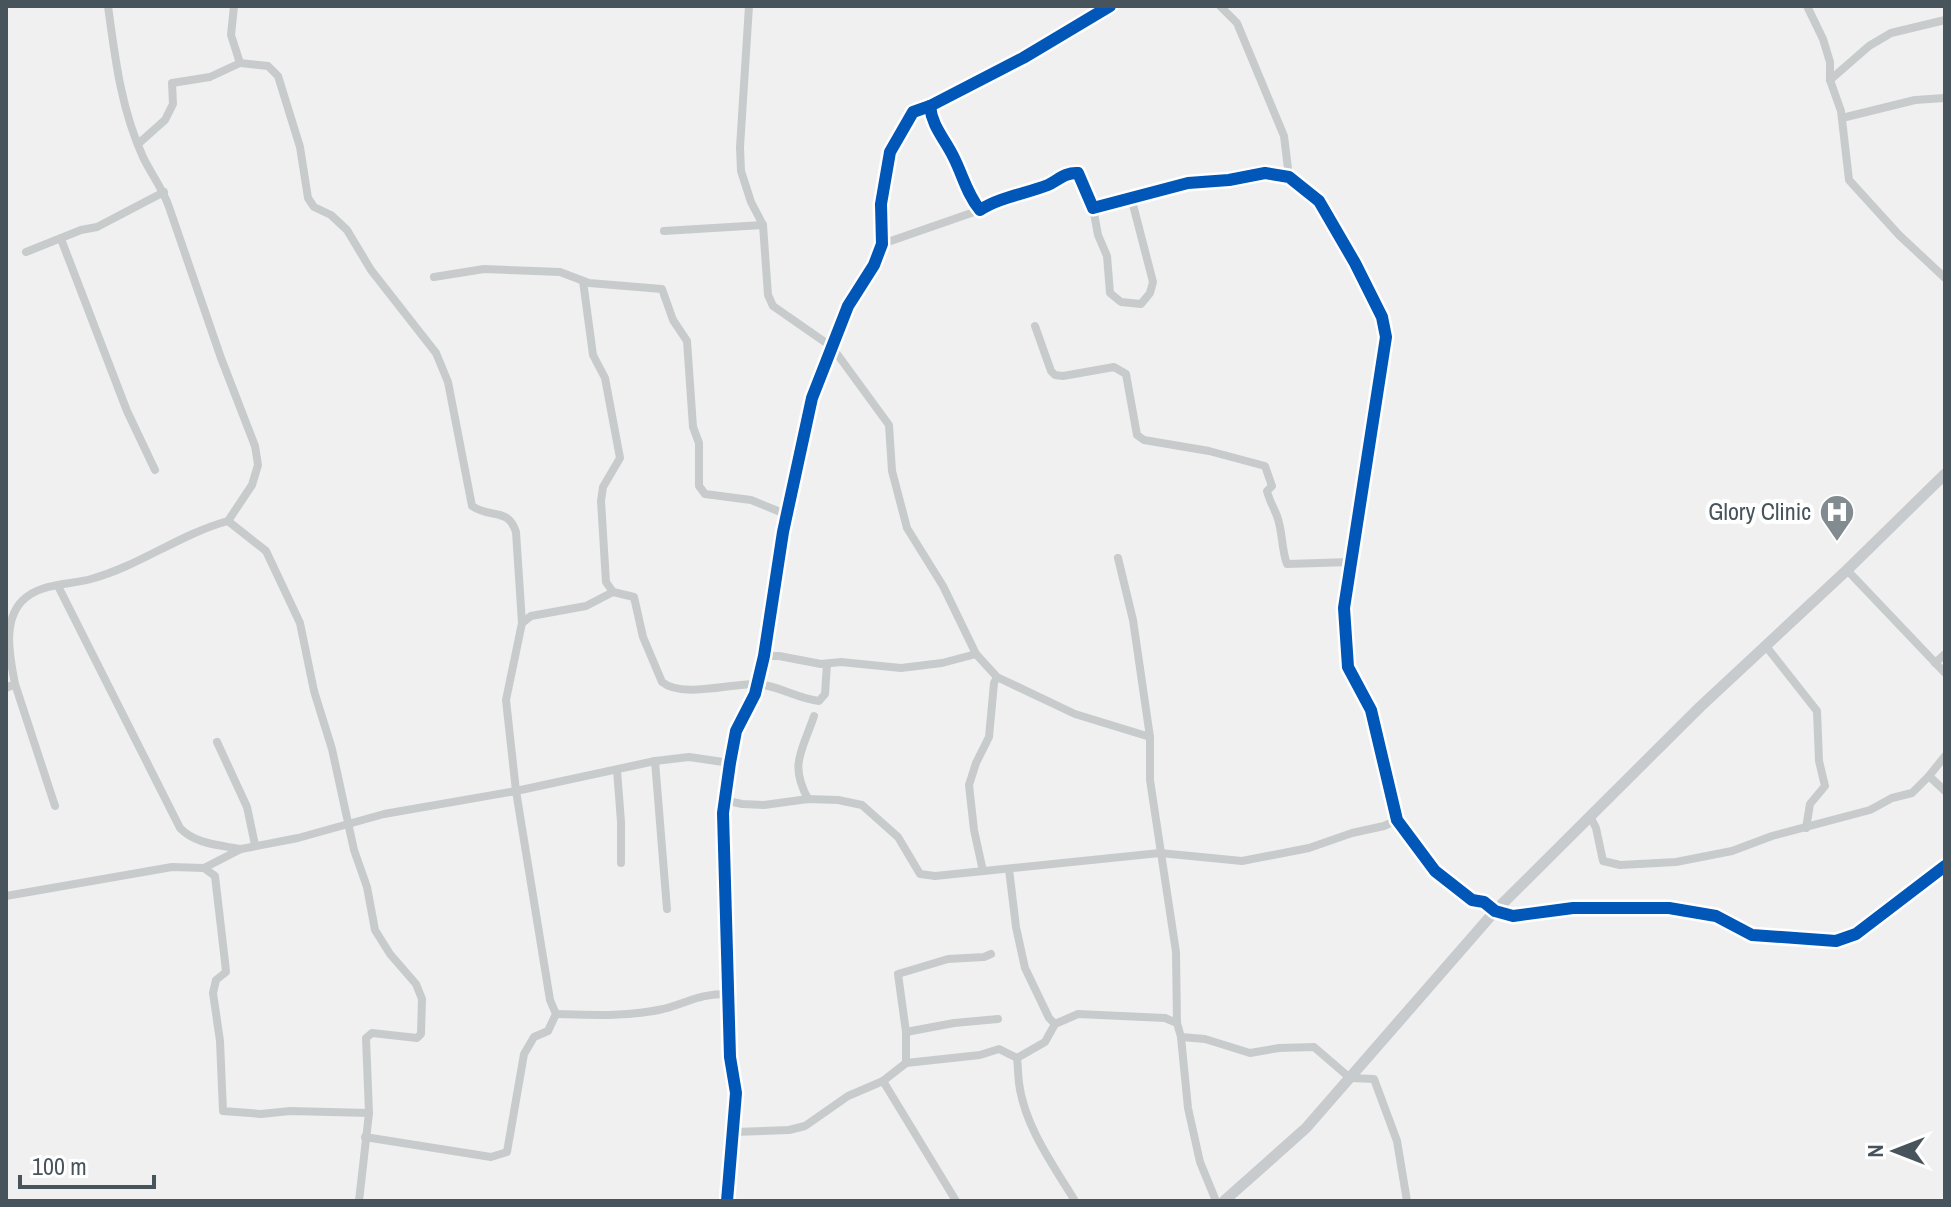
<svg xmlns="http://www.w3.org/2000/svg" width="1951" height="1207" viewBox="0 0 1951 1207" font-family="'Archivo Narrow',sans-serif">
<rect width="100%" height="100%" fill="#f1f0f0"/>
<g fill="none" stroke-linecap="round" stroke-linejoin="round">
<g stroke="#c8cbcc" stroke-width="8">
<path d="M234 6 231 35 240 63 268 66 278 76 300 147 308 198 314 207 331 215 347 230 371 270 436 353 448 382 472 506C491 519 508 507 516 532L522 623"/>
<path d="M749 6 740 147 741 171 751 202 763 225 768 295 773 306 832 347 889 425 892 471 907 528 943 586 976 654 997 677 994 683 989 737 976 763 969 785 974 830 983 871"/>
<path d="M1220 6 1237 23 1284 136 1289 177"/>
<path d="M1807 6 1823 39 1830 62V80L1841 111 1849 180 1899 235 1945 278"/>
<path d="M1830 80 1869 46 1891 33 1945 20"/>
<path d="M930 106C932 127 945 139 954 158 963 176 967 194 980 210 1000 197 1025 194 1048 185 1058 180 1066 172 1078 173L1093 208 1188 183 1229 180 1265 173 1289 177 1319 201 1355 263 1382 317 1386 337 1344 608 1348 667 1371 710 1397 820 1435 871 1472 900 1484 902 1495 911 1513 916 1573 908H1669L1716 916 1752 935 1836 941 1856 934 1945 866"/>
<path d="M1842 118 1915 100 1945 98"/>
<path d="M138 144 165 120 173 104 172 83 210 77 240 63"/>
<path d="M1093 208 1098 235 1107 256 1110 293 1121 302 1141 304 1150 293 1153 282 1131 197"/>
<path d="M664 231 763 225"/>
<path d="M61 239 127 411 155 470"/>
<path d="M882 244 980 210"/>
<path d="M26 252 81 230 97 227 164 192"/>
<path d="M434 277 484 269 560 272 589 283 662 289 673 320 687 341 693 427 699 443V486L705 494 751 500 788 515"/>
<path d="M583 281 593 355 605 378 620 458 603 487 601 501 606 582 613 592 634 597 643 637 662 682C681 698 729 684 754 684 776 684 797 699 819 701L825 694 827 664"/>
<path d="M1035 326 1051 371 1055 375 1063 376 1114 367 1126 374 1137 435 1144 440 1209 451 1265 466 1272 486 1267 491C1269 500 1274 508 1277 516 1283 532 1281 548 1287 564L1351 562"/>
<path d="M228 521 266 551 300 623 314 691 332 749 354 850 367 887 375 930 390 954 416 984 422 999 421 1034 417 1038 372 1033 366 1038 369 1113 359 1201"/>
<path d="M1118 558 1133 620 1150 737V780L1176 952 1177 1023 1181 1037 1188 1108 1200 1162 1216 1201"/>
<path d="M1847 570 1945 673"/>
<path d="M58 586 180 828C195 844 219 845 240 849"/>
<path d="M1765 645 1817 711 1819 761 1825 786 1810 804 1806 828"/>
<path d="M764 656H779L821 664 841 662 901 668 942 663 976 654"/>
<path d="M1935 663 1945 654"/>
<path d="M997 677 1075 714 1150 737"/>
<path d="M15 684 55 806"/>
<path d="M6 688 15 684C10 658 2 622 22 601 39 583 69 585 91 579 139 566 180 534 228 521L252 485 258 465 255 446 221 358 169 207C163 189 151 174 143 157 121 109 115 58 108 6"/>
<path d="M217 742 247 807 255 845"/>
<path d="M1945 756 1929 776 1945 791"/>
<path d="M655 761 667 909"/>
<path d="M617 770 621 822V863"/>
<path d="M808 799C789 764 802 752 814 716"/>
<path d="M724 800 742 804 764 805 808 799 838 800 862 805 898 837 920 874 935 876 1160 853 1242 861 1309 848 1352 833 1384 826 1397 820"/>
<path d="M1591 818 1596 828 1603 861 1620 865 1676 862 1732 851 1772 836 1870 810 1892 798 1912 793 1929 776"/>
<path d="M204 868 215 876 225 962 226 972 216 980 213 993 220 1041 223 1111 261 1114 290 1111 369 1113"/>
<path d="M1009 869 1016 927 1025 968 1049 1018 1055 1024 1078 1014 1165 1018 1177 1023"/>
<path d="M6 896 172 867 204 868 241 849 298 838 384 814 516 791 655 761 689 757 730 763"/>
<path d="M556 1014C591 1015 628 1017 663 1009 690 1002 697 994 729 994"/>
<path d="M1055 1024 1045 1042 1017 1058C1018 1066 1018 1074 1019 1083 1024 1125 1053 1165 1075 1201"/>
<path d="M906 1032 898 974 948 959 984 957 991 954"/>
<path d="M1181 1037 1205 1039 1250 1053 1279 1048 1314 1047 1350 1078 1374 1079 1397 1141 1407 1201"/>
<path d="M906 1063 980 1055 999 1049 1017 1058"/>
<path d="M883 1081 956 1201"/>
<path d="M733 1132 789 1130 805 1126 848 1096 883 1081 906 1063V1032L954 1023 998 1019"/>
<path d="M365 1137 491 1157 507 1152 524 1054 534 1037 548 1031 556 1014 550 1000 516 791 506 700 522 623 531 616 586 606 613 592"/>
<path d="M727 1201 736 1093 730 1057 723 813 730 763 736 731 755 694 764 656 783 532 812 398 848 306 874 265 882 244 881 204 890 152 913 112 930 106 1023 58 1110 6"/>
</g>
<path stroke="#c8cbce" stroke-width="11" d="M1224 1201 1306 1128 1495 911 1700 707 1847 570 1945 474"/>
<g stroke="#fff" stroke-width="17">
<g id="cycleway">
<path d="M930 106C932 127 945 139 954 158 963 176 967 194 980 210 1000 197 1025 194 1048 185 1058 180 1066 172 1078 173L1093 208 1188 183 1229 180 1265 173 1289 177 1319 201 1355 263 1382 317 1386 337 1344 608 1348 667 1371 710 1397 820 1435 871 1472 900 1484 902 1495 911 1513 916 1573 908H1669L1716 916 1752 935 1836 941 1856 934 1945 866"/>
<path d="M727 1201 736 1093 730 1057 723 813 730 763 736 731 755 694 764 656 783 532 812 398 848 306 874 265 882 244 881 204 890 152 913 112 930 106 1023 58 1110 6"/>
</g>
</g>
<use href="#cycleway" stroke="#0057b8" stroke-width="12"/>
</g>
<defs>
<g id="hospital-pin" transform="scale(1.8)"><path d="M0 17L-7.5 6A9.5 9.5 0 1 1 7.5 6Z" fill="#828b90" stroke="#fff"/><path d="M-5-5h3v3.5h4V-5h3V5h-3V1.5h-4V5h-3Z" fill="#fff"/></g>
</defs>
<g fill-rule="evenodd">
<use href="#hospital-pin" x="1837" y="512"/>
</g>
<g text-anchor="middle" stroke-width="8" stroke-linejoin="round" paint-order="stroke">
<g font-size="24" fill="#47545c" stroke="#fff" text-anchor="end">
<text x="1811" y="520">Glory Clinic</text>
</g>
</g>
<rect width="1951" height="1207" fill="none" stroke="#47545c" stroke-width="16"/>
<g transform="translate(1895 1151) rotate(270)" stroke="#ffffff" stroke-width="6" paint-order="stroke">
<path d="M0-6L14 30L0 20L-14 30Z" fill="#47545c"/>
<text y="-12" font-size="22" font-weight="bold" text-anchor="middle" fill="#47545c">N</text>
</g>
<path d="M20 1175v12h134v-12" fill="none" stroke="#47545c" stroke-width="4"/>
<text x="32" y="1175" font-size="24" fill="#47545c" stroke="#ffffff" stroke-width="6" paint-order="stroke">100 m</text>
</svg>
